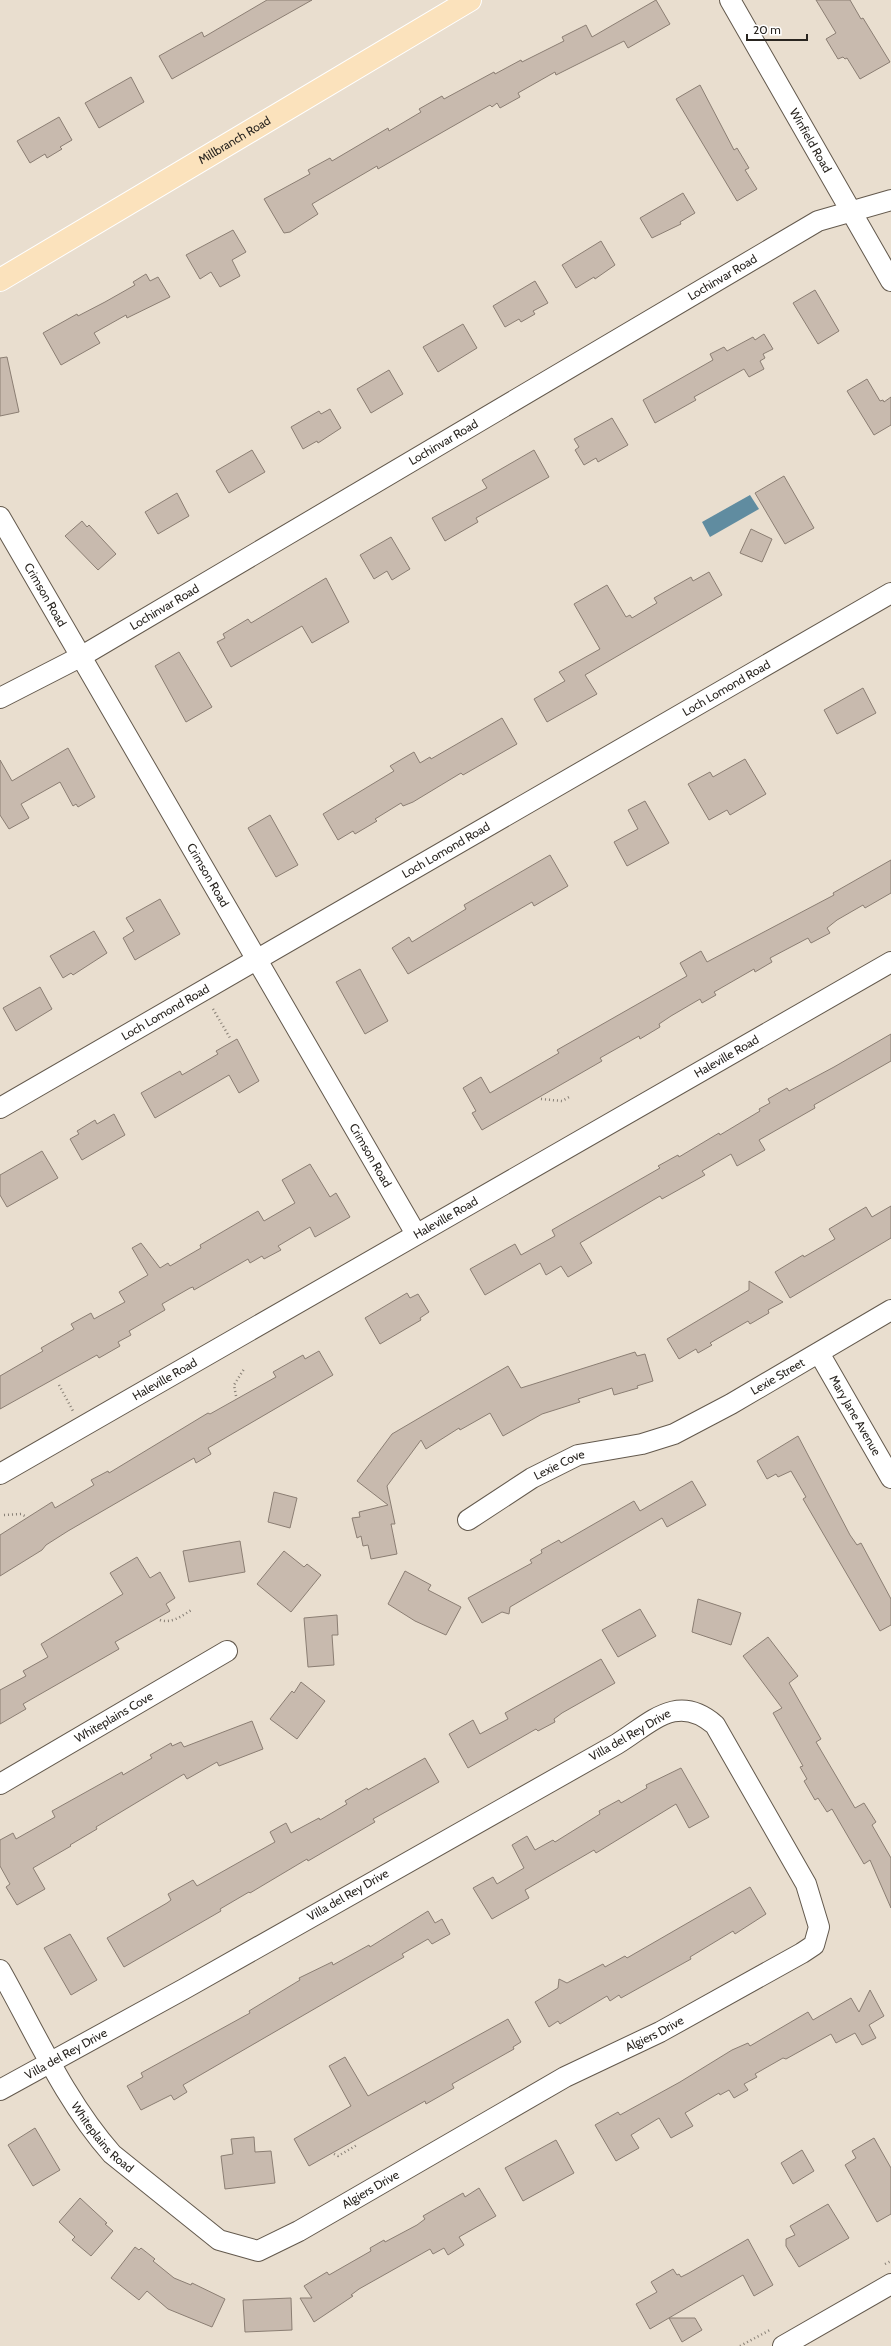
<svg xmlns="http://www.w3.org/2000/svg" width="891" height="2346" viewBox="0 0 891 2346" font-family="Cabin,sans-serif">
<rect width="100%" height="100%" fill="#e9decf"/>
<path fill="#608ca0" d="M750 495 759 509 710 537 702 522Z"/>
<g fill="#c8baae" stroke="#8b7e73">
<path d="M267 0H312L172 79 159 56 202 32 204 37Z"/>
<path d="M656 0 670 24 628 48 624 41 556 75 555 72 518 93 520 97 500 108 497 103 492 107 490 105 378 169 377 166 312 204 318 214 290 232 284 233 264 199 310 174 308 170 330 158 332 161 388 128 389 131 421 112 419 109 442 96 444 99 494 72 495 74 521 60 522 62 564 41 562 37 586 25 592 37Z"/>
<path d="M816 0H850L861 19 863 18 890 62 860 79 847 58 845 59 843 57 838 59 826 39 836 33Z"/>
<path d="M131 77 144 102 99 128 85 103Z"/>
<path d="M700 85 734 150 737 148 749 168 745 170 757 189 737 201 676 99Z"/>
<path d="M59 117 72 140 60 147 62 149 47 158 45 154 30 163 17 141Z"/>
<path d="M683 193 695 213 680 222 681 224 652 238 640 218Z"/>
<path d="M233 230 246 252 232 260 240 276 220 287 211 272 200 279 186 255Z"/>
<path d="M601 241 615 265 595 279 594 277 576 288 562 265Z"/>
<path d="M146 274 150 281 158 277 170 297 127 318 126 315 94 333 100 343 61 365 43 333 77 314 78 316 105 302 135 285 133 282Z"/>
<path d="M535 281 548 303 533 311 535 314 521 322 519 319 505 327 493 306Z"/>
<path d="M815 290 839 331 818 344 793 303Z"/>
<path d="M463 324 477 348 438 372 423 347Z"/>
<path d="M764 334 773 349 763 354 765 358 760 361 764 369 749 377 744 369 694 397 696 400 655 423 643 400 713 360 710 354 724 347 727 351 753 337 755 340Z"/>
<path d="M7 357 19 412 0 416V358Z"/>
<path d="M389 370 403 394 371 413 357 389Z"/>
<path d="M867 379 880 401 883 400 884 402 891 397V425L874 435 847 391Z"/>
<path d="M330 409 341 428 318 443 317 441 303 449 291 427 319 411 321 414Z"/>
<path d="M612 418 628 445 598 462 596 458 584 465 575 450 579 447 574 439Z"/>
<path d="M252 450 265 472 229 493 216 471Z"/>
<path d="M534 450 549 477 476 518 478 522 445 541 432 518 487 488 482 480Z"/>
<path d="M784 476 814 528 785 544 755 493Z"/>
<path d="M177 493 189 516 158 534 145 512Z"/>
<path d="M82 521 87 527 89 525 116 554 98 570 65 536Z"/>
<path d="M751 529 772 539 762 562 740 553Z"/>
<path d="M391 537 410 569 392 580 387 571 374 579 360 555Z"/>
<path d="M709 572 722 595 585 675 597 694 547 722 534 699 565 681 559 672 600 649 574 604 607 585 626 617 630 615 632 618 657 603 654 598 691 577 693 581Z"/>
<path d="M326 578 349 622 312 643 302 626 231 667 217 642 225 638 223 634 248 619 251 623Z"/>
<path d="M179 652 212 707 186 722 155 666Z"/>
<path d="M863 688 876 713 837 734 824 710Z"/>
<path d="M502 718 517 744 463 775 461 773 413 802 403 806 401 803 375 819 377 821 355 834 353 831 338 840 323 814 394 771 390 766 414 752 420 763 430 757 431 759Z"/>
<path d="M68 748 95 797 78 807 76 804 73 806 60 782 21 804 29 818 9 829 0 815V760L12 781Z"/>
<path d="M745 759 766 794 730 815 727 810 709 820 688 784 710 772 713 777Z"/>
<path d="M645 801 669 843 627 866 614 842 638 829 628 810Z"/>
<path d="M270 815 298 865 276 877 248 828Z"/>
<path d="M550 855 568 886 534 906 532 902 408 974 392 948 409 937 412 942 466 909 464 905Z"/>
<path d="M891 860V893L865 908 863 905 837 920 827 928 830 933 811 943 808 938 770 958 772 962 755 972 754 969 714 992 716 995 702 1003 700 999 671 1016 659 1024 660 1027 640 1039 639 1036 600 1058 602 1061 482 1130 472 1113 476 1111 463 1088 481 1077 490 1093 559 1053 557 1050 687 976 680 963 701 951 707 962 834 895 833 893Z"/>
<path d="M160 899 180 934 135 960 123 938 134 931 126 918Z"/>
<path d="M94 931 107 953 73 975 71 973 63 978 50 956Z"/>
<path d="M360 969 388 1021 365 1034 336 982Z"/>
<path d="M40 987 52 1009 16 1031 3 1008Z"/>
<path d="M891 1034V1061L814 1105 815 1108 759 1140 765 1150 737 1166 731 1154 702 1171 705 1175 662 1199 660 1196 580 1243 592 1263 568 1277 561 1266 546 1275 540 1263 485 1295 470 1269 515 1244 521 1255 555 1236 552 1230 660 1168 658 1166 678 1155 679 1157 719 1133 720 1135 760 1111 759 1109 770 1103 768 1099 787 1088 789 1091 834 1067Z"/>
<path d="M237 1039 259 1081 239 1093 229 1075 155 1118 141 1093 180 1071 182 1075 218 1054 216 1051Z"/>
<path d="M114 1114 125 1135 82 1160 70 1139 79 1134 77 1131 95 1120 97 1124Z"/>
<path d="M42 1151 58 1178 7 1207 0 1195V1175Z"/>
<path d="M310 1164 330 1197 336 1193 350 1217 315 1237 310 1227 278 1246 281 1250 264 1259 262 1256 250 1263 248 1259 194 1290 193 1287 190 1288 162 1304 165 1310 129 1331 131 1335 118 1342 120 1346 99 1358 97 1355 0 1409V1376L43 1351 41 1348 74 1329 71 1324 91 1313 94 1319 125 1302 119 1292 148 1275 132 1248 141 1243 160 1268 168 1263 170 1266 201 1248 200 1245 258 1211 264 1221 295 1203 282 1180Z"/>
<path d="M891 1206V1238L790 1298 775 1272 803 1255 804 1257 835 1239 829 1229 866 1207 872 1217Z"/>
<path d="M749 1281 783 1302 768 1310 769 1313 750 1324 748 1321 710 1343 712 1345 698 1353 696 1349 679 1359 667 1339 749 1290Z"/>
<path d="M407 1293 410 1298 418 1294 429 1312 420 1318 421 1320 380 1344 365 1318Z"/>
<path d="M319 1351 333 1375 208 1448 211 1454 196 1463 194 1458 68 1531 46 1545 42 1550 0 1576V1535L52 1502 55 1508 94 1485 91 1480 108 1471 109 1473 208 1413 210 1414 276 1377 273 1372 303 1355 305 1359Z"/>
<path d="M635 1352 637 1356 645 1354 653 1381 637 1386 638 1388 614 1395 612 1388 578 1399 580 1402 542 1414 503 1436 490 1413 460 1430 459 1428 426 1449 421 1440 387 1486 395 1524H391L397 1554 371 1559 368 1545 363 1546 361 1536 357 1538 352 1518 360 1517 359 1512 388 1505 357 1481 392 1434 508 1366 521 1388Z"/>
<path d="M798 1436 850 1535 857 1545 861 1543 891 1599V1625L880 1631 803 1499 806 1497 791 1471 778 1477 776 1474 767 1479 757 1461Z"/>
<path d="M692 1481 706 1505 667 1527 662 1518 510 1607 509 1614 502 1612 482 1623 468 1598 532 1563 530 1560 542 1553 541 1550 559 1540 561 1543 634 1501 640 1511Z"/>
<path d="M274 1492 297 1498 290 1528 268 1522Z"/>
<path d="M240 1541 245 1572 189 1582 183 1551Z"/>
<path d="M284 1551 304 1567 307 1564 321 1575 291 1612 257 1584Z"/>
<path d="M137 1557 150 1578 160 1572 175 1598 166 1604 170 1611 115 1642 119 1649 23 1704 26 1709 0 1724V1690L26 1676 23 1671 48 1657 41 1644 123 1594 110 1573Z"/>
<path d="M405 1571 431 1585 428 1590 461 1607 446 1635 415 1621 388 1604Z"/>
<path d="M698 1599 741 1613 731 1645 692 1632Z"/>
<path d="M640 1609 656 1636 618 1657 602 1630Z"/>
<path d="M337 1615 338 1635H332L334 1665 308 1667 304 1618Z"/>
<path d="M768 1637 798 1676 789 1683 821 1739 816 1742 855 1808 864 1803 876 1822 872 1825 891 1858V1908L870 1860 864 1864 832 1809 827 1812 818 1798 815 1800 804 1781 807 1779 800 1767 803 1766 773 1713 782 1708 743 1656Z"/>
<path d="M601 1659 615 1683 562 1713 554 1719 555 1722 538 1731 536 1729 468 1768 449 1734 473 1720 480 1734 508 1719 505 1713Z"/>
<path d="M301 1682 325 1701 297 1739 270 1719 292 1691 294 1693Z"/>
<path d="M252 1721 263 1749 219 1766 217 1762 187 1779 184 1774 96 1827 97 1829 70 1845 71 1846 33 1868 45 1889 17 1905 6 1887 10 1884 0 1866V1840L13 1833 16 1839 55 1817 52 1811 122 1772 123 1775 152 1758 150 1755 171 1743 172 1746 181 1742 184 1747Z"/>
<path d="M425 1758 439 1782 373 1819 375 1822 308 1861 307 1859 250 1893 249 1892 220 1909 221 1911 124 1967 107 1938 167 1903 171 1900 168 1894 193 1880 197 1886 275 1842 270 1832 286 1823 291 1833 319 1818 320 1820 347 1804 345 1801 367 1788 368 1790Z"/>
<path d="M681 1768 709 1817 689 1828 676 1804 596 1853 594 1850 525 1890 529 1898 492 1919 473 1888 493 1877 497 1884 524 1868 512 1845 527 1836 535 1850 553 1840 555 1842 600 1814 599 1811 619 1800 621 1803 647 1788 646 1785Z"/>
<path d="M750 1887 766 1914 735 1934 733 1931 690 1957 691 1959 621 1998 619 1995 610 2001 607 1996 560 2024 558 2021 549 2027 535 2002 558 1988 559 1979 567 1983 603 1964 605 1967 625 1956 627 1958Z"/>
<path d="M428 1911 435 1923 442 1919 450 1934 432 1944 428 1939 402 1954 404 1957 183 2085 187 2092 174 2100 171 2095 141 2110 127 2086 143 2077 141 2073 250 2013 249 2011 300 1980 299 1978 332 1962 333 1965 369 1945 370 1947Z"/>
<path d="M70 1934 97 1980 71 1995 44 1948Z"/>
<path d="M870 1990 884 2016 869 2025 876 2038 862 2045 855 2033 836 2043 831 2034 786 2059 783 2058 755 2074 757 2077 744 2084 748 2090 734 2098 729 2090 720 2095 719 2093 685 2113 693 2126 671 2138 659 2118 631 2135 639 2148 616 2161 595 2125 618 2112 620 2115 680 2082 732 2050 748 2043 750 2046 808 2012 813 2020 851 1998 859 2012Z"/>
<path d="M508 2019 521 2042 513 2047 514 2049 452 2084 454 2088 426 2104 425 2101 309 2166 294 2139 351 2106 329 2066 345 2057 368 2096Z"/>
<path d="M35 2128 60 2170 33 2186 8 2145Z"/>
<path d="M254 2137 255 2152 271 2151 275 2183 225 2189 221 2156 233 2154 231 2139Z"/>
<path d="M874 2138 891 2168V2214L877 2222 845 2165 856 2158 852 2151Z"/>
<path d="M556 2140 574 2173 523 2201 505 2168Z"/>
<path d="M802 2150 814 2171 793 2184 781 2163Z"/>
<path d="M479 2188 496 2216 459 2237 464 2245 448 2255 444 2248 433 2254 430 2249 359 2289 351 2295 353 2296 314 2322 300 2298H312L304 2286 327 2272 329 2275 371 2251 370 2248 384 2240 385 2242 417 2225 425 2219 423 2216 463 2193 465 2197Z"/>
<path d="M80 2198 107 2223 105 2224 113 2231 91 2256 72 2240 75 2237 59 2222Z"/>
<path d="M828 2204 849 2238 799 2267 786 2246V2239L795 2235 790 2226Z"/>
<path d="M748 2239 773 2285 754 2296 743 2275 650 2329 636 2304 657 2292 651 2282 673 2269 677 2275 679 2274 681 2277 689 2273Z"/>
<path d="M135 2247 139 2250 141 2248 155 2259 153 2261 174 2278 191 2285 192 2283 225 2299 212 2327 168 2309 147 2291 139 2300 111 2278Z"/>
<path d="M291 2298 292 2330 245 2332 243 2300Z"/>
<path d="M669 2318H695L702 2330 682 2342Z"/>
</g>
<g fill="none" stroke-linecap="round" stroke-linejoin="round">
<g stroke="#63594d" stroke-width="22">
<g id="minor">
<path id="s1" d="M730 0 891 281"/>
<path id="s2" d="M0 517 416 1234"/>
<path id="s3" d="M0 698 82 656 818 221 891 200"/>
<path id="s4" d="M0 1108 891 593"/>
<path id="s5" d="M819 1353 891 1478"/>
<path id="s6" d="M0 1474 891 962"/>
<path id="s7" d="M468 1520 532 1478 578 1455 642 1444 674 1434 731 1404 891 1310"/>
<path id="s8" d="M0 1784 227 1651"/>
<path id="s9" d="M0 1970C35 2032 65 2101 112 2154L219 2240 258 2251 299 2231 565 2077 660 2032 802 1953 814 1945 819 1927 806 1884 715 1725C677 1692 651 1723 617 1744L184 1989 0 2090"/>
<path d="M783 2346 891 2284"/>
</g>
</g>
<g stroke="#fff" stroke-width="24">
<g id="major">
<path id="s10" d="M0 280 470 0"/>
</g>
</g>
<g stroke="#877f75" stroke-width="2.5" stroke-dasharray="1 3" stroke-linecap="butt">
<path d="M213 1009 230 1038"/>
<path d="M541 1099 562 1101 569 1097"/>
<path d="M59 1385 73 1411"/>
<path d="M236 1396 234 1385 244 1369"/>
<path d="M4 1515 21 1514 27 1517"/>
<path d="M160 1620C172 1624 183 1615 193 1609"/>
<path d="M334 2154 338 2156 357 2145"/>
<path d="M885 2264 891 2261"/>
<path d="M740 2346 770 2330"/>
</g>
<use href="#minor" stroke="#fff" stroke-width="20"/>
<use href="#major" stroke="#fbe2bc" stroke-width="22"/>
</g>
<g text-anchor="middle" stroke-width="4" stroke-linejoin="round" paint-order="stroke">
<g font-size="12" fill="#292520" stroke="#fff">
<text dy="4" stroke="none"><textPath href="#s10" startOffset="273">Millbranch Road</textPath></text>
<text dy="4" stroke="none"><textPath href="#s1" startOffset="162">Winfield Road</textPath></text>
<text dy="4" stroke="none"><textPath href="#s3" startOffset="836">Lochinvar Road</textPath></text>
<text dy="4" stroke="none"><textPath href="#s3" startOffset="512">Lochinvar Road</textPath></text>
<text dy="4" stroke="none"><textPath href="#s2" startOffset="90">Crimson Road</textPath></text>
<text dy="4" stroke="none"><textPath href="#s3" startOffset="188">Lochinvar Road</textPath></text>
<text dy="4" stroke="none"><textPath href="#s4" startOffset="839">Loch Lomond Road</textPath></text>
<text dy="4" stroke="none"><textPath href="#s4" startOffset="515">Loch Lomond Road</textPath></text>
<text dy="4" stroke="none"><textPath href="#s2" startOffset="414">Crimson Road</textPath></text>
<text dy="4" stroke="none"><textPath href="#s4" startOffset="191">Loch Lomond Road</textPath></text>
<text dy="4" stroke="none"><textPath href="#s6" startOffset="838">Haleville Road</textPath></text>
<text dy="4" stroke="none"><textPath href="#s2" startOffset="738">Crimson Road</textPath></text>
<text dy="4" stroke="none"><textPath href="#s6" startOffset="514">Haleville Road</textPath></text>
<text dy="4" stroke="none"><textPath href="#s7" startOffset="345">Lexie Street</textPath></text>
<text dy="4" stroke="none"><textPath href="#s6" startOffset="190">Haleville Road</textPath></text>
<text dy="4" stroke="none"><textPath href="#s5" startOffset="72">Mary Jane Avenue</textPath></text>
<text dy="4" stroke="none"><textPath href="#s7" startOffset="107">Lexie Cove</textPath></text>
<text dy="4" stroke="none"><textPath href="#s8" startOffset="132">Whiteplains Cove</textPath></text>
<text transform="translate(630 1735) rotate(-30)" y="4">Villa del Rey Drive</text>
<text transform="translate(348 1895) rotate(-30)" y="4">Villa del Rey Drive</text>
<text dy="4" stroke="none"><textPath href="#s9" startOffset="846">Algiers Drive</textPath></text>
<text transform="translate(66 2054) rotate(-29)" y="4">Villa del Rey Drive</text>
<text dy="4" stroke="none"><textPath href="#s9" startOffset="197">Whiteplains Road</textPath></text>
<text dy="4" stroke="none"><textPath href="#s9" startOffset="522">Algiers Drive</textPath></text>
</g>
</g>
<path d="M747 34v6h60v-6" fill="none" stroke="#292520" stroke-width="2"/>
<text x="753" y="34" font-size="12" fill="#292520" stroke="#ffffff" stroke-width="3" paint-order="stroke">20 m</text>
</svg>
